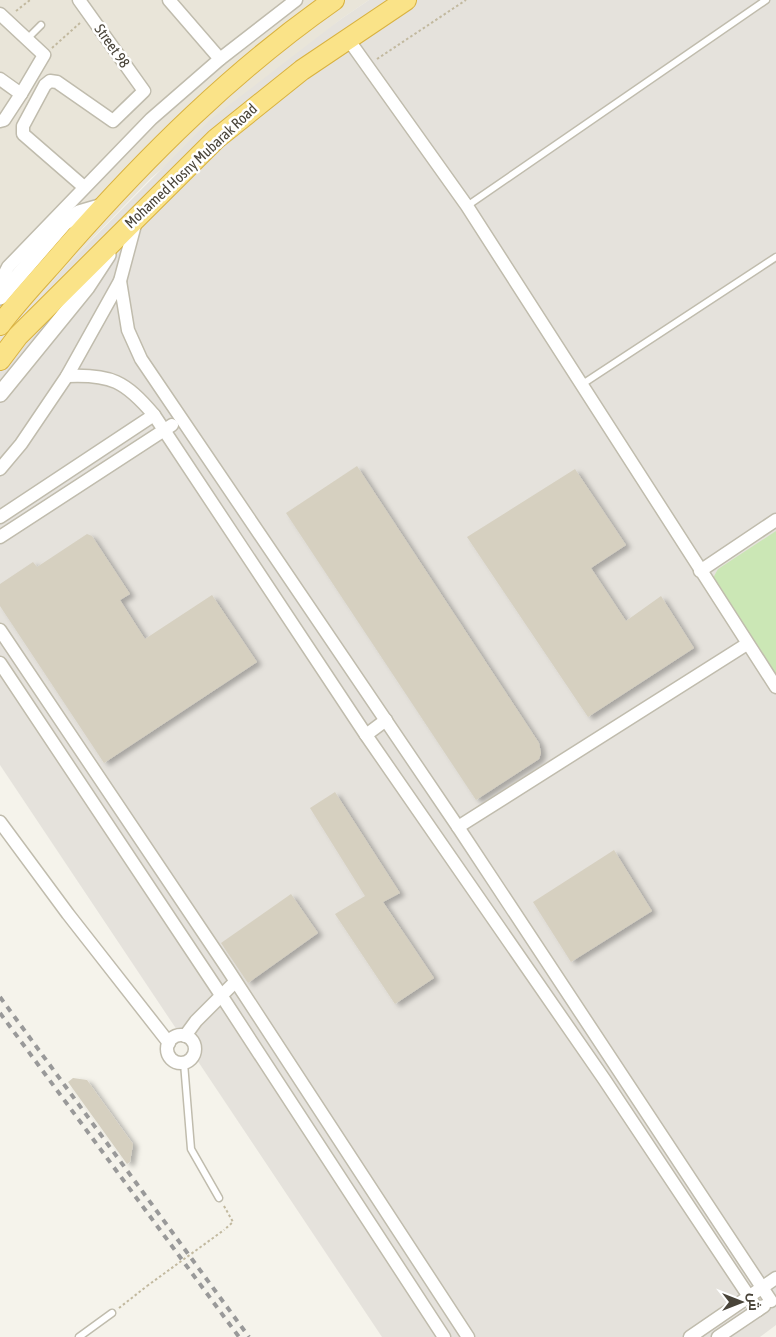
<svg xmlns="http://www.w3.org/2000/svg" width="776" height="1337" viewBox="0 0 776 1337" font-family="'Asap Condensed',Cairo,sans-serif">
<defs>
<filter id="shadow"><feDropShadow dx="5" dy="3" stdDeviation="2.5" flood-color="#0004"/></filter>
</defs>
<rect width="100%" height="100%" fill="#f5f3eb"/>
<path fill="#e9e5d9" d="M0 0H369L341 19 151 178 61 271 0 347Z"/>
<path fill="#e5e2dc" d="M369 0H776V1325L760 1337H382L0 765V347L61 271 211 119 341 19Z"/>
<path fill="#cbe7b5" d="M776 531V679L713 578 718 569Z"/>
<g fill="#d6d0c0" filter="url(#shadow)">
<path d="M357 466 539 743 541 753 539 759 476 800 286 513Z"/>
<path d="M575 469 626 545 591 568 626 621 661 596 694 648 588 717 467 537Z"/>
<path d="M87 534 92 536 130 594 120 600 145 639 212 595 257 662 104 763 0 606V584L33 562 37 567Z"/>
<path d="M335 792 400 893 383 902 434 978 395 1004 335 914 365 896 310 808Z"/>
<path d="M614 850 652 911 571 962 533 902Z"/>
<path d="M291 894 318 933 248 983 221 943Z"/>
<path d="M73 1078 87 1080 133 1144 130 1162 127 1164 68 1082Z"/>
</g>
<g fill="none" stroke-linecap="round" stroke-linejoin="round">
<g stroke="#c0bcad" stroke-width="9">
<g id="service">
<path d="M27 39 41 25"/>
<path d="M467 206 766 0"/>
<path d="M581 385 776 257"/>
<path d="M184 1063 191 1149 219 1198"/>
<path d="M79 1337 112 1313"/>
</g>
</g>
<g stroke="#c0bcad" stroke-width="15">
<g id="minor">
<path d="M79 0 144 91 113 121 57 82 50 81 45 85 23 126V134L84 187"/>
<path d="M169 0 220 59"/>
<path d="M0 14 44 55 21 94 0 79"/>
<path d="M348 39 467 206 776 687"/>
<path d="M0 121 4 120 21 94"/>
<path d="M120 281 128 330 141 359 458 827 771 1301"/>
<path d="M4 292V275L8 267 151 119 220 59 296 0"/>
<path d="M67 376C111 374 125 381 154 415L366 735 604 1079 758 1310"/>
<path d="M0 469 21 444 67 376 120 281 136 221"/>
<path d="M0 517 154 415"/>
<path d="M0 537 172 425"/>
<path d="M700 571 776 520"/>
<path d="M0 630 227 968 468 1337"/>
<path d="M0 663 221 995 444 1337"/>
<path d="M366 735 386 720"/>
<path d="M0 822 68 914 169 1043"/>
<path d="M458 827 747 644"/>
<circle cx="181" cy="1049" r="14"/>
<path d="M185 1036 196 1021 235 982"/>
<path d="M690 1337 776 1278"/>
<path d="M718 1337 764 1306"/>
</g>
</g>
<g stroke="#c0bcad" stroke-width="18">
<g id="tertiary">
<path d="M0 297 64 223 79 213 103 206"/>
<path d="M0 394 87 287 108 255"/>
</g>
</g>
<g stroke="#d9b240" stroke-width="22">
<g id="trunk">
<path d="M0 325C20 298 45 273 67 247 148 155 234 70 334 0"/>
<path d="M0 360 18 336 216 139 302 70 406 0"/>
</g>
</g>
<g stroke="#c2b99f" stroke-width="2" stroke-dasharray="2.5 2.5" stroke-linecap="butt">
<path d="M16 11 30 0"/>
<path d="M52 48 80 23"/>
<path d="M377 59 466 0"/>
<path d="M224 1206 233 1222 224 1230"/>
<path d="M119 1308 147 1286"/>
</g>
<use href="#service" stroke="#fff" stroke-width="6"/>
<use href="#minor" stroke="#fff" stroke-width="12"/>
<use href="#tertiary" stroke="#fff" stroke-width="15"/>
<use href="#trunk" stroke="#fae388" stroke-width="20"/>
<g stroke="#999" stroke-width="4" stroke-dasharray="6 6" stroke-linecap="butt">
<path d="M0 997 249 1337"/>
<path d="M0 1013 239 1337"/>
</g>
<path stroke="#c2b99f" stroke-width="2" stroke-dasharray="2.5 2.5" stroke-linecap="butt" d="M147 1286 224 1230"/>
</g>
<g text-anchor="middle" stroke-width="5" stroke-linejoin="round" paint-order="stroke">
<g font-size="15" fill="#494439" stroke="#fff">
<text transform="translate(112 46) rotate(55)" y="5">Street 98</text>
<text transform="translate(191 166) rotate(-43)" y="5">Mohamed Hosny Mubarak Road</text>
</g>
</g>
<g transform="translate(741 1302) rotate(90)" stroke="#ffffff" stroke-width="4" paint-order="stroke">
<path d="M0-4L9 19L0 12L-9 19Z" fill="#494439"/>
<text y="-8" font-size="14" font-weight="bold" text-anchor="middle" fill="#494439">ش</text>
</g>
</svg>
